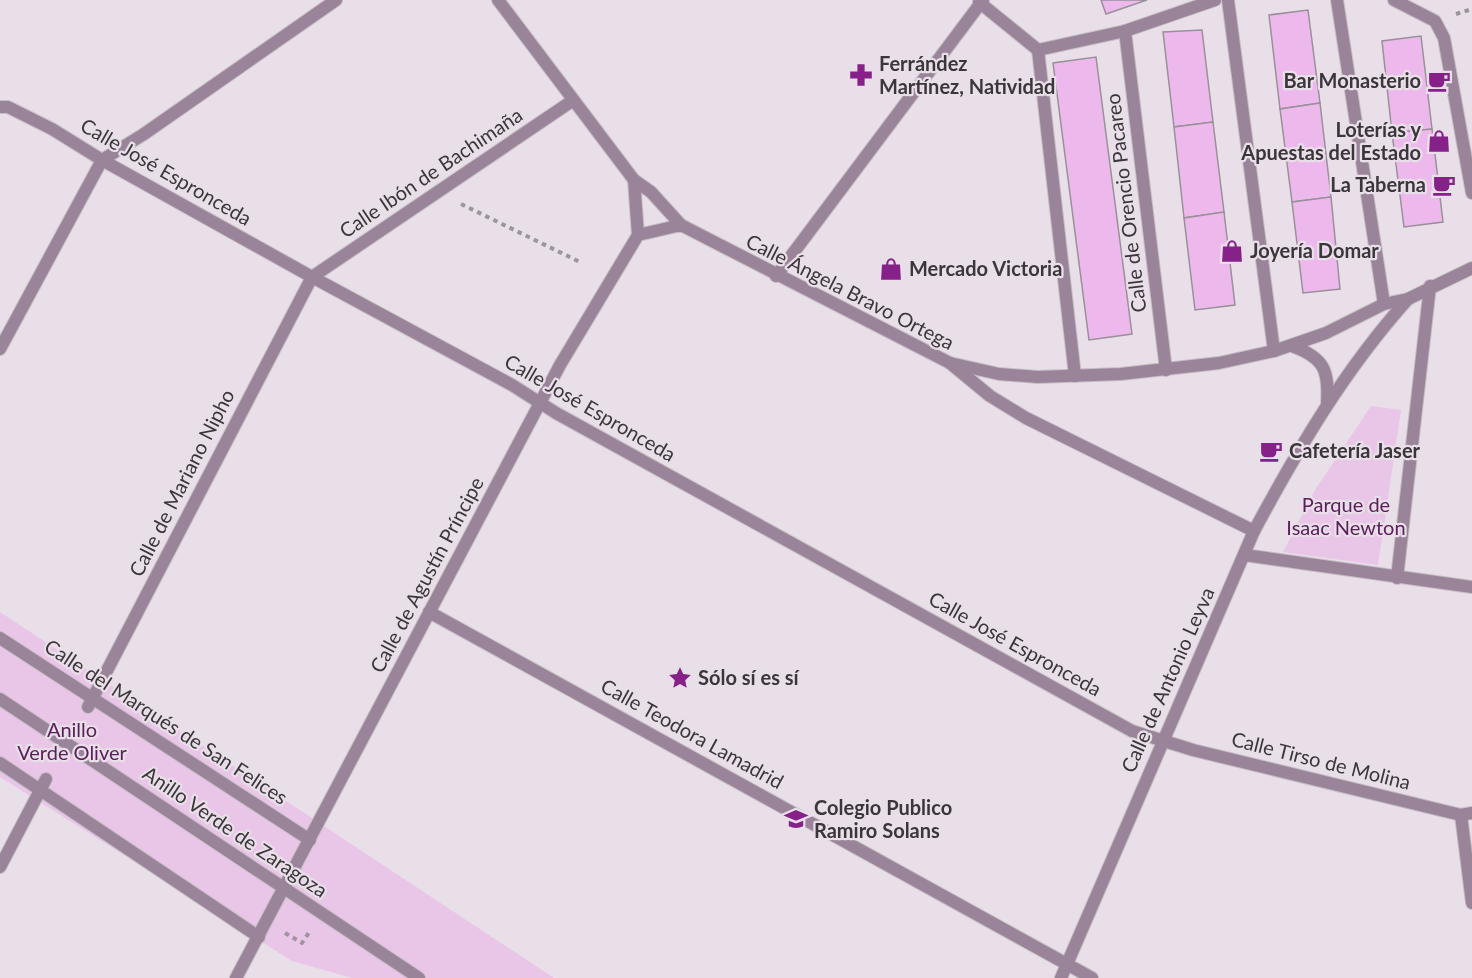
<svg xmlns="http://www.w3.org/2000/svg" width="1472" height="978" viewBox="0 0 1472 978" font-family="Lato,sans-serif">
<rect width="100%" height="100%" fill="#e9dfe8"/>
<g fill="#e9c5e8">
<path d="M1371 406 1401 410 1378 565 1283 552 1315 490Z"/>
<path d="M0 612 554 978H352L292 961 0 777Z"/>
</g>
<g fill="#edb9ec" stroke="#999099" stroke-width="1.5">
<path d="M1101 0H1147L1106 14Z"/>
<path d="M1308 10 1320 103 1280 109 1269 15Z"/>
<path d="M1202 30 1213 122 1174 127 1163 32Z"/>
<path d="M1421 36 1432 129 1392 133 1382 41Z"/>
<path d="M1096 57 1132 334 1089 340 1053 63Z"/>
<path d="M1320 103 1331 197 1292 202 1280 109Z"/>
<path d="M1213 122 1224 212 1184 218 1174 127Z"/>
<path d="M1432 129 1443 222 1404 227 1392 133Z"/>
<path d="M1331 197 1340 289 1303 293 1292 202Z"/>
<path d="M1224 212 1235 305 1195 310 1184 218Z"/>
</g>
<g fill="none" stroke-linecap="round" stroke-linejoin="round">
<g stroke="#c6bdc5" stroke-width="14">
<path id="service" d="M1038 50 1075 376"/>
</g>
<g stroke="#c6bdc5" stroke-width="14">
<g id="pedestrian">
<path d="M312 277 572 101"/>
<path d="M1244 555 1472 587"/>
<path d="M1397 578 1430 286"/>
<path d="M0 699 419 978"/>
</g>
</g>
<g stroke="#c6bdc5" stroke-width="14">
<g id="minor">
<path d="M498 0 634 180 651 192 681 225"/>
<path d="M1228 0 1274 351"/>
<path d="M1337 0 1384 304"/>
<path d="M1394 0 1435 21 1444 38 1472 193"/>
<path d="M979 2 1038 50 1125 31 1215 0"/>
<path d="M1125 31 1166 370"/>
<path d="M0 107H8L52 129 102 160 312 277 512 385 556 413 1132 731 1193 750 1461 815 1472 813"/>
<path d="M634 180 638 235"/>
<path d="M776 276 983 0"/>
<path d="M0 349 102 160 144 134 336 0"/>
<path d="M950 363 990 396 1026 418 1254 531"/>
<path d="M429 612 1092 978"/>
<path d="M0 638 310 840"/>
<path d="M88 707 312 277"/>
<path d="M0 763 259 937"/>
<path d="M1461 815 1472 903"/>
<path d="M0 867 46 779"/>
</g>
</g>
<g stroke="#c6bdc5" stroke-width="14">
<g id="tertiary">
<path d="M1292 346C1325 358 1329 371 1327 404"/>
<path d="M236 978 560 365 638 235 681 225 950 363 999 374 1038 377 1121 374 1219 363 1274 351 1326 333 1384 304 1408 299 1472 268"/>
<path d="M1061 978 1254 531C1298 449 1345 369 1408 299"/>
</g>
</g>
<g stroke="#9c959c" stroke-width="4" stroke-dasharray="4.5 4.5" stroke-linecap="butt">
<path d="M1456 14 1472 9"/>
<path d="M461 204 582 263"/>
<path d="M285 933 302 943 310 931"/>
</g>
<use href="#service" stroke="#9a8499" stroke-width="12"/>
<use href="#pedestrian" stroke="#9a8499" stroke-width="12"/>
<use href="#minor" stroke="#9a8499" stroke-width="12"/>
<use href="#tertiary" stroke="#9a8499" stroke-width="12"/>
</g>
<defs>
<g id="pharmacy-bare" transform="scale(1.8)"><path d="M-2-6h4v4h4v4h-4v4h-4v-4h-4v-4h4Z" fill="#862189" stroke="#e9dfe8" stroke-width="2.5" paint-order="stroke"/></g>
<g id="cafe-bare" transform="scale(1.8)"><path d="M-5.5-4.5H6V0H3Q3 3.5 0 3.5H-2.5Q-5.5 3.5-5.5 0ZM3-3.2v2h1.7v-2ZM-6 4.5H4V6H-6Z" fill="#862189" stroke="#e9dfe8" stroke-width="2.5" paint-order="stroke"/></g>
<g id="shop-bare" transform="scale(1.8)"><path d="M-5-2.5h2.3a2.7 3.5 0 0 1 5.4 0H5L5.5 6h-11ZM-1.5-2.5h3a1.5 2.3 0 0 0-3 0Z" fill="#862189" stroke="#e9dfe8" stroke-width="2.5" paint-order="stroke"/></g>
<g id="sight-bare" transform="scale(1.8)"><path d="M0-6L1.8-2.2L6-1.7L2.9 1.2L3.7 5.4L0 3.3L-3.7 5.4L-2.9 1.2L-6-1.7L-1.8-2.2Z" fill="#862189" stroke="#e9dfe8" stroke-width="2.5" paint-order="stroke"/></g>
<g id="school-bare" transform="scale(1.8)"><path d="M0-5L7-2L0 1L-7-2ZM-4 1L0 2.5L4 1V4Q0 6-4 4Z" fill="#862189" stroke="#e9dfe8" stroke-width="2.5" paint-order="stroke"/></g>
</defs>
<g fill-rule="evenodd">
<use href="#pharmacy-bare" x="861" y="75"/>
<use href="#cafe-bare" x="1439" y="81"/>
<use href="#shop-bare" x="1439" y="141"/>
<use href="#cafe-bare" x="1444" y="185"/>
<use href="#shop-bare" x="1232" y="251"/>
<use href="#shop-bare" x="891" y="269"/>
<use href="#cafe-bare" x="1271" y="451"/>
<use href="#sight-bare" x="680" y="678"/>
<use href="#school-bare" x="796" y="819"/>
</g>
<g text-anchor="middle" stroke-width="4.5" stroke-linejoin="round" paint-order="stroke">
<g font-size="20" font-weight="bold" fill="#3a363a" stroke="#e9dfe8" text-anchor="start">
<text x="879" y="71">Ferrández<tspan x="879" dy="23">Martínez, Natividad</tspan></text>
<text x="1421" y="88" text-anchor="end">Bar Monasterio</text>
<text x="1421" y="137" text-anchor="end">Loterías y<tspan x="1421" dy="23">Apuestas del Estado</tspan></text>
<text x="1426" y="192" text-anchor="end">La Taberna</text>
<text x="1250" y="258">Joyería Domar</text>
<text x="909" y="276">Mercado Victoria</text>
<text x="1289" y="458">Cafetería Jaser</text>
<text x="698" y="685">Sólo sí es sí</text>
<text x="814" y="815">Colegio Publico<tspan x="814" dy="23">Ramiro Solans</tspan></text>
</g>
<g font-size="20" fill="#3a363a" stroke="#e9dfe8">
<text transform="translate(166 172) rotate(30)" y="7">Calle José Espronceda</text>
<text transform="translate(431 173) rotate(-34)" y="7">Calle Ibón de Bachimaña</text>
<text transform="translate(1126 203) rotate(-97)" y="7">Calle de Orencio Pacareo</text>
<text transform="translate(850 292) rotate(27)" y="7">Calle Ángela Bravo Ortega</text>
<text transform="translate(590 408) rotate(30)" y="7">Calle José Espronceda</text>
<text transform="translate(182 483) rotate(-63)" y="7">Calle de Mariano Nipho</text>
<text transform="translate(427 575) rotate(-62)" y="7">Calle de Agustín Príncipe</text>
<text transform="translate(1015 644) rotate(29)" y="7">Calle José Espronceda</text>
<text transform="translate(1168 680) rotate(-66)" y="7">Calle de Antonio Leyva</text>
<text transform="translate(166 722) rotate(33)" y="7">Calle del Marqués de San Felices</text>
<text transform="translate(692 734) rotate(29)" y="7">Calle Teodora Lamadrid</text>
<text transform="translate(1321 761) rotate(14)" y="7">Calle Tirso de Molina</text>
<text transform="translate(235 832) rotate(34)" y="7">Anillo Verde de Zaragoza</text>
</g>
<g font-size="20" fill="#5b205c" stroke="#e9dfe8">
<text x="1346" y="512">Parque de<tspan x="1346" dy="23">Isaac Newton</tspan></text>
<text x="72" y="737">Anillo<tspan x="72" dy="23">Verde Oliver</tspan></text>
</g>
</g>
</svg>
